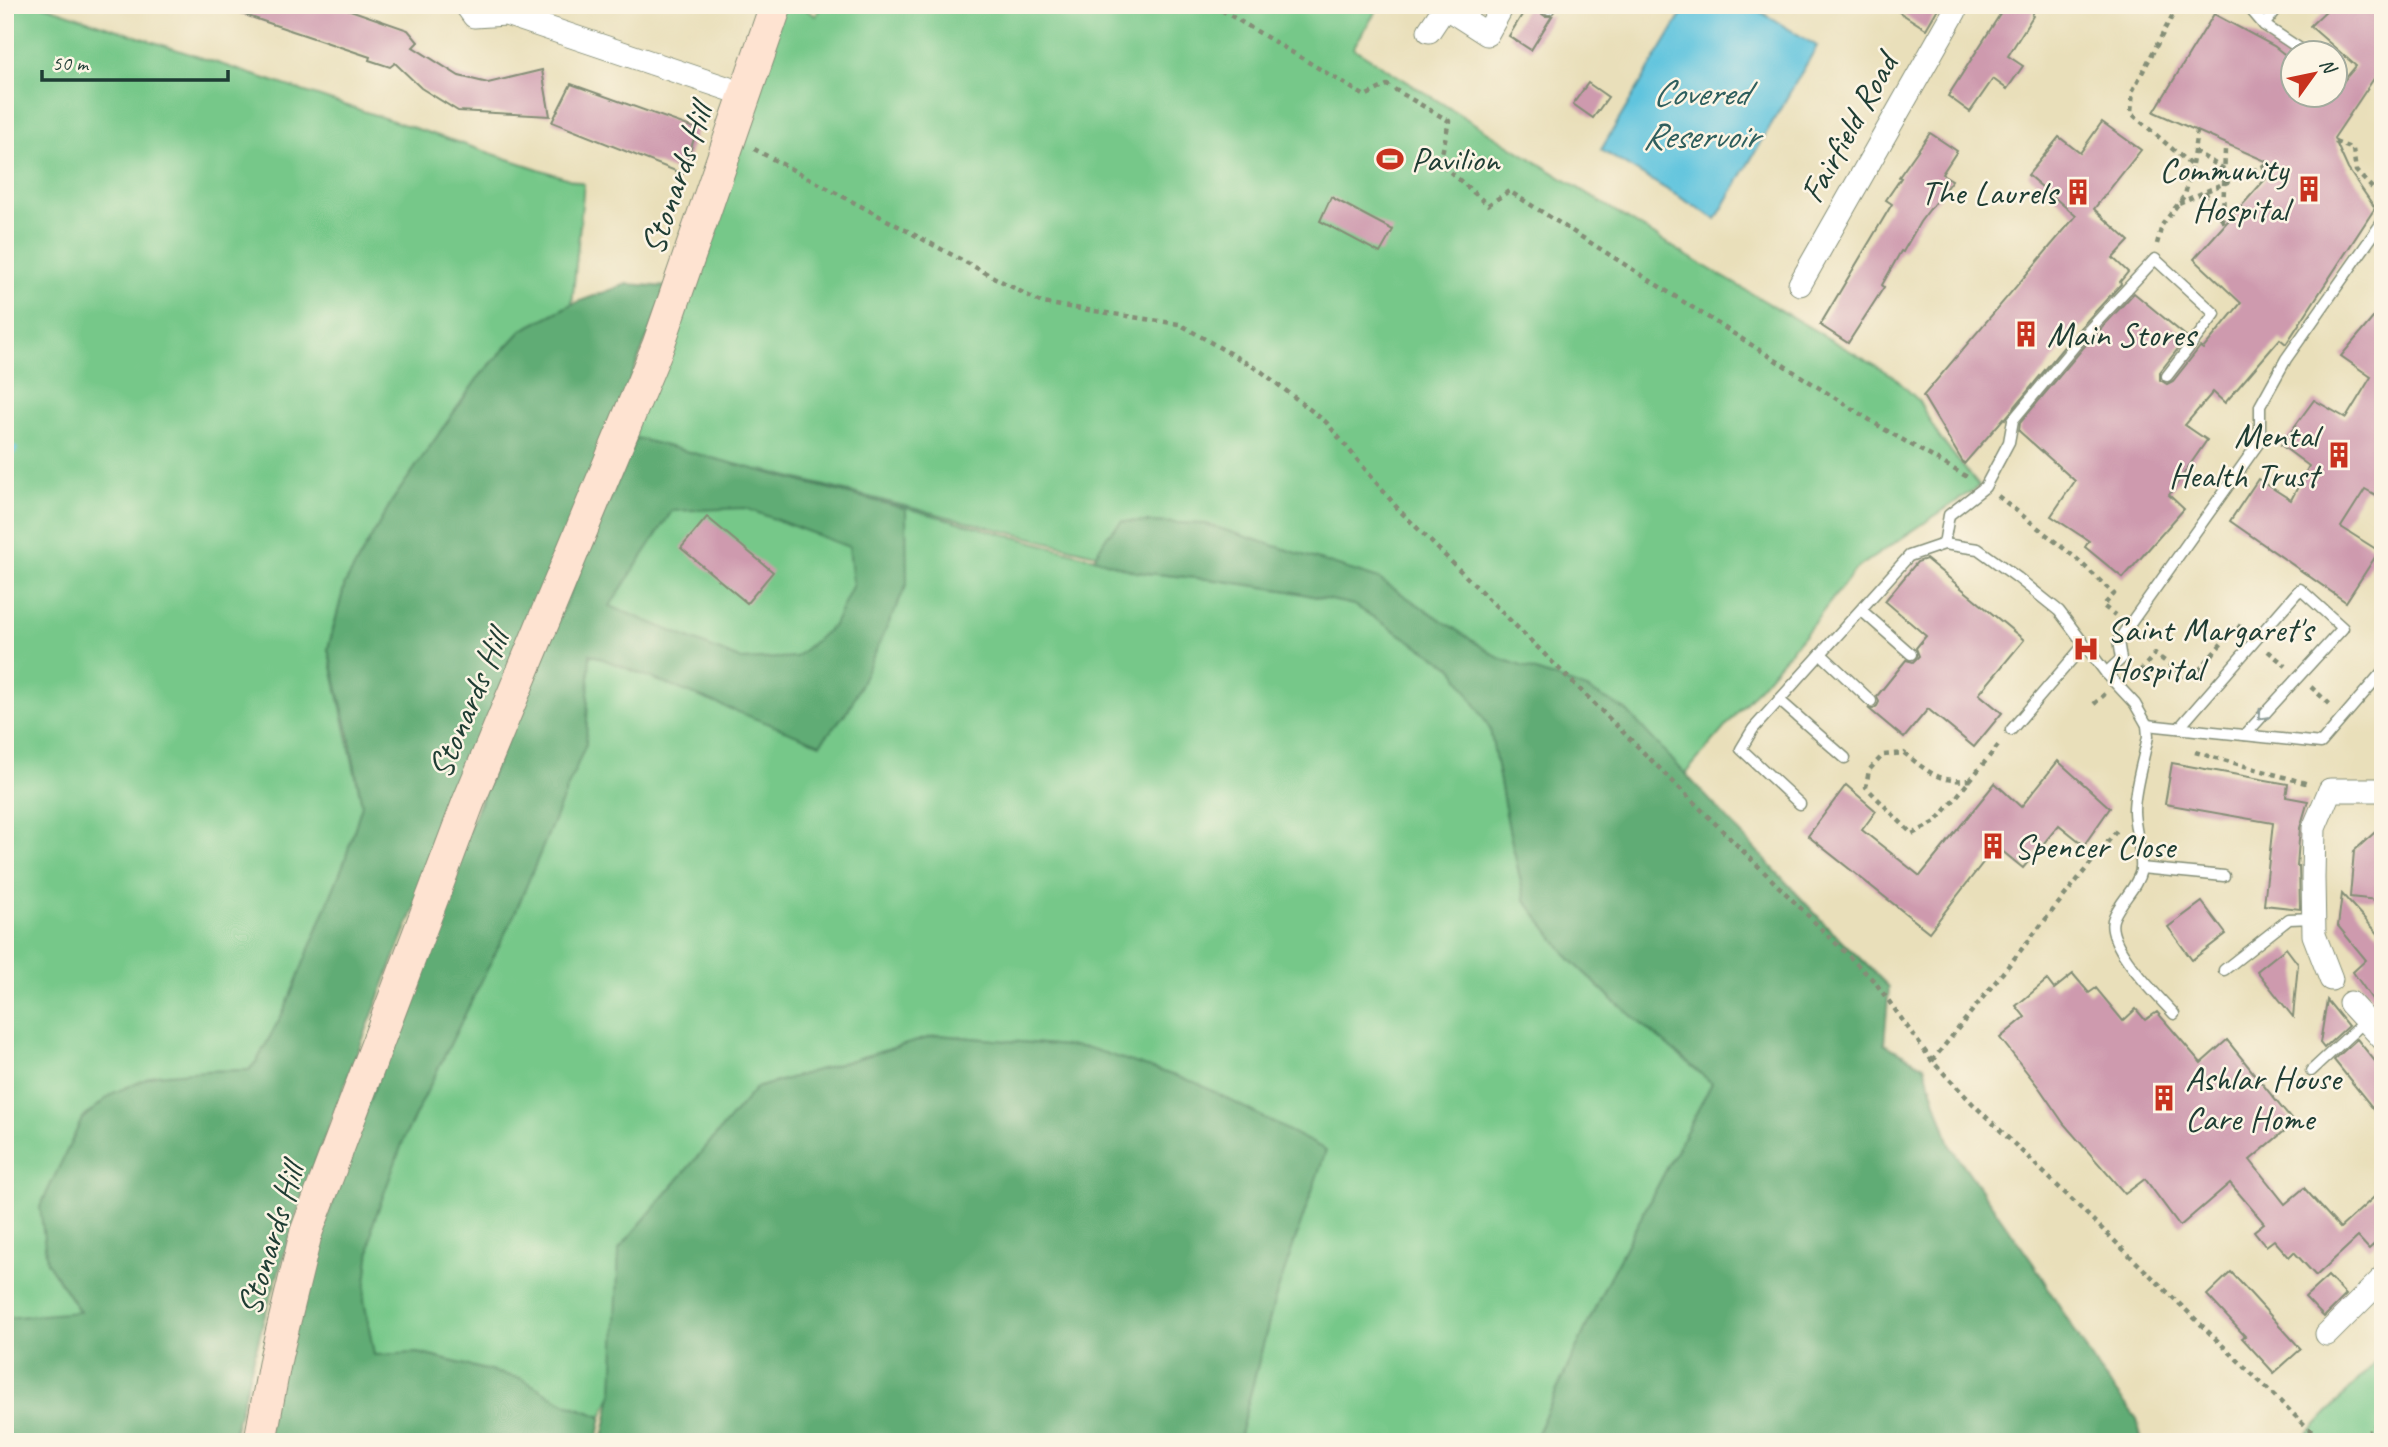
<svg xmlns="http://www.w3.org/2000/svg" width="2388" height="1447" viewBox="0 0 2388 1447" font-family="Caveat,sans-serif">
<rect width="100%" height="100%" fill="#fcf5e5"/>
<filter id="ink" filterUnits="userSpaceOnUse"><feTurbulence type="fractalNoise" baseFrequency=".0143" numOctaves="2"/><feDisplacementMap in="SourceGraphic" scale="14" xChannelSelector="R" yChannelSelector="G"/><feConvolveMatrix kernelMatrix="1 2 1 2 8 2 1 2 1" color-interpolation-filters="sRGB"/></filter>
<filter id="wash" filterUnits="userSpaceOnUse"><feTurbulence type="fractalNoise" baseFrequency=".00686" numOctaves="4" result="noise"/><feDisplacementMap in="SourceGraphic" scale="28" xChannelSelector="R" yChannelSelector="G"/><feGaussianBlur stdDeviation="1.57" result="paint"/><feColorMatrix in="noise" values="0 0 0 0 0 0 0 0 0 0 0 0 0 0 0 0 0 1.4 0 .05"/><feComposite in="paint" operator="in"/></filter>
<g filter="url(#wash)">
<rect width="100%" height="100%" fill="#e9dfba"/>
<g fill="#76c889" stroke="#4a825e" stroke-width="2">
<path d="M5 5H42L584 184 572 304 522 330 478 378 392 501 345 584 328 649 362 805 344 863 285 1009 257 1061 249 1070 205 1071 47 1262 80 1313 5 1318Z"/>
<path d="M782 5H799L816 16 821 5H1380L1353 48 1689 257 1893 376 1918 400 1939 437 1979 486 1856 569 1809 629 1685 774 1472 653 1339 588 1091 553 763 470 1094 558 1145 573 1216 580 1289 591 1354 605 1453 668 1490 729 1509 829 1525 900 1570 959 1613 1000 1712 1083 1607 1282 1533 1442H1238L1274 1302 1089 1048 938 1035 756 1088 613 1391 602 1417 564 1403 522 1379 418 1353 374 1356 340 1167Z"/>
<path d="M2383 1354V1442H2300Z"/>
</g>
<g fill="#60ac75" stroke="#407454" stroke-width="2" fill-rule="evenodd">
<path d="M627 284 668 287 394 959 305 1188 264 1319 232 1442H5V1318L80 1312 47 1262 40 1207 82 1119 113 1093 155 1075 205 1071 249 1070 257 1061 285 1009 344 863 362 805 349 735 328 649 345 584 392 501 478 378 522 330 572 304Z"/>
<path d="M636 438 906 509 907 584 849 709 820 744 590 654 586 744 515 913 405 1136 373 1224 364 1300 374 1355 418 1353 522 1379 564 1403 602 1417 597 1442H266L279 1350 463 843ZM745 508 849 547 853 584 834 625 796 657 742 660 610 606 672 511Z"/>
<path d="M1122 521 1206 524 1379 579 1499 658 1587 689 1626 710 1824 923 1889 987 1884 1044 1924 1066 1951 1147 2035 1266 2098 1369 2137 1419 2142 1442H1533L1607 1282 1712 1083 1613 1000 1570 959 1525 900 1509 829 1490 729 1453 668 1354 605 1289 591 1216 580 1136 572 1094 558 1107 536Z"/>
<path d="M938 1035 1089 1048 1197 1083 1326 1150 1274 1302 1238 1442H602L613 1391 619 1249 756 1088Z"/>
</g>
<path fill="#60c4de" stroke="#408089" stroke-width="2" d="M1687 5H1749L1817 46 1716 219 1601 150Z"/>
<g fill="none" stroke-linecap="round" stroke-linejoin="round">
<path stroke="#60c4de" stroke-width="7" d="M5 461 14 449"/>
</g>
<g id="blocks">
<g fill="#ce9aae">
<path d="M228 5H336L408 30 418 42 413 47 459 76 488 83 542 70 550 116 458 111 421 88 395 63 390 67 369 60 370 57 227 9Z"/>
<path d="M1528 5H1534L1538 11 1545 16H1552L1531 50 1509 36Z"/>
<path d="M1888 5H1940L1926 29Z"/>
<path d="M2006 5H2037L2032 15 2033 16 2008 56 2023 66 2007 89 1993 79 1970 112 1948 96Z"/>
<path d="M2332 5H2383V65L2334 138 2348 169 2375 208 2286 344 2280 339 2225 403 2213 392 2185 425 2207 440 2169 495 2184 509 2123 578 2085 547 2089 541 2051 516 2075 481 2019 431 2020 423 2083 348 2134 293 2187 337 2160 372V380L2167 384 2173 381 2200 347 2203 349 2241 303 2194 259 2277 166 2154 112 2214 14 2274 46 2293 61V94H2335V91L2356 66 2310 26Z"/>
<path d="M1588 83 1608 97 1593 118 1573 104Z"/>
<path d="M571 84 697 129 683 174 552 122Z"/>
<path d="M2102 122 2141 150 2094 209 2129 241 2113 258 2128 272 2120 282 2121 284 2071 338 2005 419 2004 418 1964 464 1923 396 2076 216 2028 175 2059 137 2080 153Z"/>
<path d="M1930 133 1957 151 1942 174 1952 180 1920 222 1903 252 1901 251 1882 285 1884 287 1848 343 1820 325 1892 204 1886 200 1901 178 1899 177Z"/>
<path d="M1331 197 1393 230 1380 253 1320 221Z"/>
<path d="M2383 306V499L2365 489 2341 527 2379 551 2346 602 2230 521 2258 479 2291 500 2309 466 2281 445 2314 400 2346 418 2371 377 2341 356Z"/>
<path d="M707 517 773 572 747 603 681 548Z"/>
<path d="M1926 559 2024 640 1979 694 2002 713 1974 747 1928 709 1904 738 1868 708 1873 709 1877 706 1879 702 1877 696 1906 660 1913 662 1919 656 1916 648 1926 636 1885 601 1917 562Z"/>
<path d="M2058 761 2110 808 2084 845 2059 825 2023 868 1996 846 1929 932 1808 836 1846 785 1876 811 1862 830 1920 876 1995 783 2021 807Z"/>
<path d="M2172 763 2288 784 2286 797 2308 801 2300 828 2297 866H2299L2300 909 2264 905 2273 823 2165 804Z"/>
<path d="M2383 825V861L2376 868 2377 900 2350 897 2354 851Z"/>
<path d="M2342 894 2383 939V1015L2353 972 2366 960 2338 926Z"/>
<path d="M2202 902 2226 934 2192 960 2168 927Z"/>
<path d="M2286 948 2298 964 2293 1017 2257 971Z"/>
<path d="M2073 974 2089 993 2096 988 2123 1021 2136 1009 2145 1020 2157 1012 2201 1063 2227 1040 2294 1123 2250 1160 2285 1204 2304 1188 2340 1228 2383 1189V1236L2369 1249 2358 1237 2316 1276 2294 1252 2289 1257 2274 1240 2266 1246 2254 1231 2264 1223 2230 1183 2180 1226 2145 1179 2125 1194 2064 1124 2040 1089 2000 1038 2025 1017 2016 1006 2047 980 2054 989Z"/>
<path d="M2327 1000 2348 1026 2324 1048 2320 1043Z"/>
<path d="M2357 1039 2383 1071V1121L2334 1060Z"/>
<path d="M2231 1272 2301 1349 2274 1373 2242 1338 2245 1336 2207 1295Z"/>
<path d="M2328 1276 2346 1295 2324 1317 2305 1297Z"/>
</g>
</g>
</g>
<g filter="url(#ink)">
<use href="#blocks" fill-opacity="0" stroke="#848e77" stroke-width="2"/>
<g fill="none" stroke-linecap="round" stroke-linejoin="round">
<g stroke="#848e77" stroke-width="13">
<g id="lane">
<path d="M1542 5 1549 9"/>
<path d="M2247 5 2264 25 2305 52"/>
<path d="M2264 25 2280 5"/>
<path d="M2336 72 2339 74"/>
<path d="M2383 121V122"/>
<path d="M1944 544 1949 515 1985 487 2009 442 2013 420 2077 343 2155 259 2215 314 2167 376"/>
<path d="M1861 610 1911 654"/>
<path d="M1821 654 1871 701"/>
<path d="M2106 673 2121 659 2118 641 2260 441V406L2286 359 2383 221"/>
<path d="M1779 700 1845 758"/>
<path d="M2147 725 2321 743 2383 671"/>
<path d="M2179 728 2300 589 2343 628 2245 735"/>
<path d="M2011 730 2084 645"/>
<path d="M1800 804 1741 749 1753 729 1909 556 1944 544 1978 549 2018 578 2059 611 2106 673 2135 704 2147 725 2148 736C2144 759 2134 788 2134 811 2134 827 2143 857 2141 870 2137 888 2121 900 2114 917 2102 942 2157 995 2174 1014"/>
<path d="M2141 868 2224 876"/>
<path d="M2224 970 2289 919 2314 918"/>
<path d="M2311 1071 2365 1021"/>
</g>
</g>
<g stroke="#848e77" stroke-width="25">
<g id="street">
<path d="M466 5 474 16 506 14 747 95"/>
<path d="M1429 31 1445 7 1487 34 1503 5"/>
<path d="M1800 284 1955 11V5"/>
<path d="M2331 979 2314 935 2313 878 2314 828 2330 790H2383"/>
<path d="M2350 1003 2383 1039"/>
<path d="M2327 1334 2383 1278"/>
</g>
</g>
<g stroke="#848e77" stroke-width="34">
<path id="secondary" d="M260 1442 276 1356 306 1233 468 803 658 346 776 5"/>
</g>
<g stroke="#848e77" stroke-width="4.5" stroke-dasharray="5 5" stroke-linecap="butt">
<path d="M1213 5 1365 96 1387 85 1449 121 1440 163 1488 205 1509 191 1884 429 1969 478"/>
<path d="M2335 142 2353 149 2356 171 2380 196 2383 192"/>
<path d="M754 149 1042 303 1179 324 1262 372 1326 422 1399 510 1875 982 1932 1061 1973 1104 2313 1433 2316 1442"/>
<path d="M2194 151 2224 169"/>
<path d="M2192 165 2197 131"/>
<path d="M2205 192 2223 221 2225 149"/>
<path d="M2179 203 2271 163"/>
<path d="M2157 244 2162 225 2185 195 2192 166 2131 113 2133 90 2178 5"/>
<path d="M1998 496 2077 559 2114 594 2103 606 2115 615"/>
<path d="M2268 651 2286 666"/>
<path d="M2130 674 2139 672 2155 654 2191 680 2237 625 2243 629"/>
<path d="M2311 687 2333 707"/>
<path d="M2094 704 2105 694"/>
<path d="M2195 752 2309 784"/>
<path d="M1971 780C1938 783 1929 772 1904 753L1883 755 1869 770 1866 787 1912 834 1936 822 2001 742"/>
<path d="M1932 1061 2118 829"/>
<path d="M2361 1442 2383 1416"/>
</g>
<use href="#lane" stroke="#fff" stroke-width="10"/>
<use href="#street" stroke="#fff" stroke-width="23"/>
<use href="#secondary" stroke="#fee3d1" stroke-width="32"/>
</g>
<defs><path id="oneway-chevron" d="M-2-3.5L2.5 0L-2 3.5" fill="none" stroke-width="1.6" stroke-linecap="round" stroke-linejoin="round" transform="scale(1.75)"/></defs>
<use stroke="#8f9e9a" href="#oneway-chevron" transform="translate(2262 716) rotate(133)"/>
</g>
<defs>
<g id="stadium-bare" transform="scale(2.1)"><path d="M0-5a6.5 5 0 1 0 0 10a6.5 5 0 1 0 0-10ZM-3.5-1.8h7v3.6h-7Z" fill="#c8321e" stroke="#fcf5e5" stroke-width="2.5" paint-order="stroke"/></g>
<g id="building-bare" transform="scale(2.1)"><path d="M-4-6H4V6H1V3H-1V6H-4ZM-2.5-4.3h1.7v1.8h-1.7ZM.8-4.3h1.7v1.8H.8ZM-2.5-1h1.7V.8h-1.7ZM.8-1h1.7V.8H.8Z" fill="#c8321e" stroke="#fcf5e5" stroke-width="2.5" paint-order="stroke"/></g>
<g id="hospital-bare" transform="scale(2.1)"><path d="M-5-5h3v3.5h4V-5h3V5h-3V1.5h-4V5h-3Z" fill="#c8321e" stroke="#fcf5e5" stroke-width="2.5" paint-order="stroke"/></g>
</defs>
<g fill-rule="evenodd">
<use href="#stadium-bare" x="1390" y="159"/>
<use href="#building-bare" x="2309" y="189"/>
<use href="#building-bare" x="2078" y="192"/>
<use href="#building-bare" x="2026" y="334"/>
<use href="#building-bare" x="2339" y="455"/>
<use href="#hospital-bare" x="2086" y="649"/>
<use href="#building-bare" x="1993" y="846"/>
<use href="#building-bare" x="2164" y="1098"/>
</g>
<g text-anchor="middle" stroke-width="5" stroke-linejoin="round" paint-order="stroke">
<g font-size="35" fill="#1f3d34" stroke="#fcf5e5">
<text transform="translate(1848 128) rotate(-61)" y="12">Fairfield Road</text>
<text transform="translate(676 179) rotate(-71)" y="12">Stonards Hill</text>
<text transform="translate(468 704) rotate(-67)" y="12">Stonards Hill</text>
<text transform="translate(270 1239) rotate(-73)" y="12">Stonards Hill</text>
</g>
<g font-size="35" fill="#1f3d34" stroke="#fcf5e5" text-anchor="start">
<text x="1411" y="171">Pavilion</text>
<text x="2288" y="181" text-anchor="end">Community<tspan x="2288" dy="40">Hospital</tspan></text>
<text x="2057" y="204" text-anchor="end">The Laurels</text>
<text x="2047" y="346">Main Stores</text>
<text x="2318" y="447" text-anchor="end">Mental<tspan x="2318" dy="40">Health Trust</tspan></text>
<text x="2107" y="641">Saint Margaret's<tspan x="2107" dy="40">Hospital</tspan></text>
<text x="2014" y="858">Spencer Close</text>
<text x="2185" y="1090">Ashlar House<tspan x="2185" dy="40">Care Home</tspan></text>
</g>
<g font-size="37" font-style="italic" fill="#2f5f5e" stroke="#fcf5e5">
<text x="1700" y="105">Covered<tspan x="1700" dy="43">Reservoir</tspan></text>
</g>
</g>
<rect width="2388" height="1447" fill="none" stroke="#fcf5e5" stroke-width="28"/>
<g transform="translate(2314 74) rotate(57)"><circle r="33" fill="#fcf5e5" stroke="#a4ab9e" stroke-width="2"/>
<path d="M0-5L12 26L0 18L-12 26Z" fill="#c8321e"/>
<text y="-10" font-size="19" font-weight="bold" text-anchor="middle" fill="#1f3d34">N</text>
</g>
<path d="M42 70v10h186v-10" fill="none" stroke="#1f3d34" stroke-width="3.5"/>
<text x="52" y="70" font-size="21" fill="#1f3d34" stroke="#fcf5e5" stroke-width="5" paint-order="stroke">50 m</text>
</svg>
